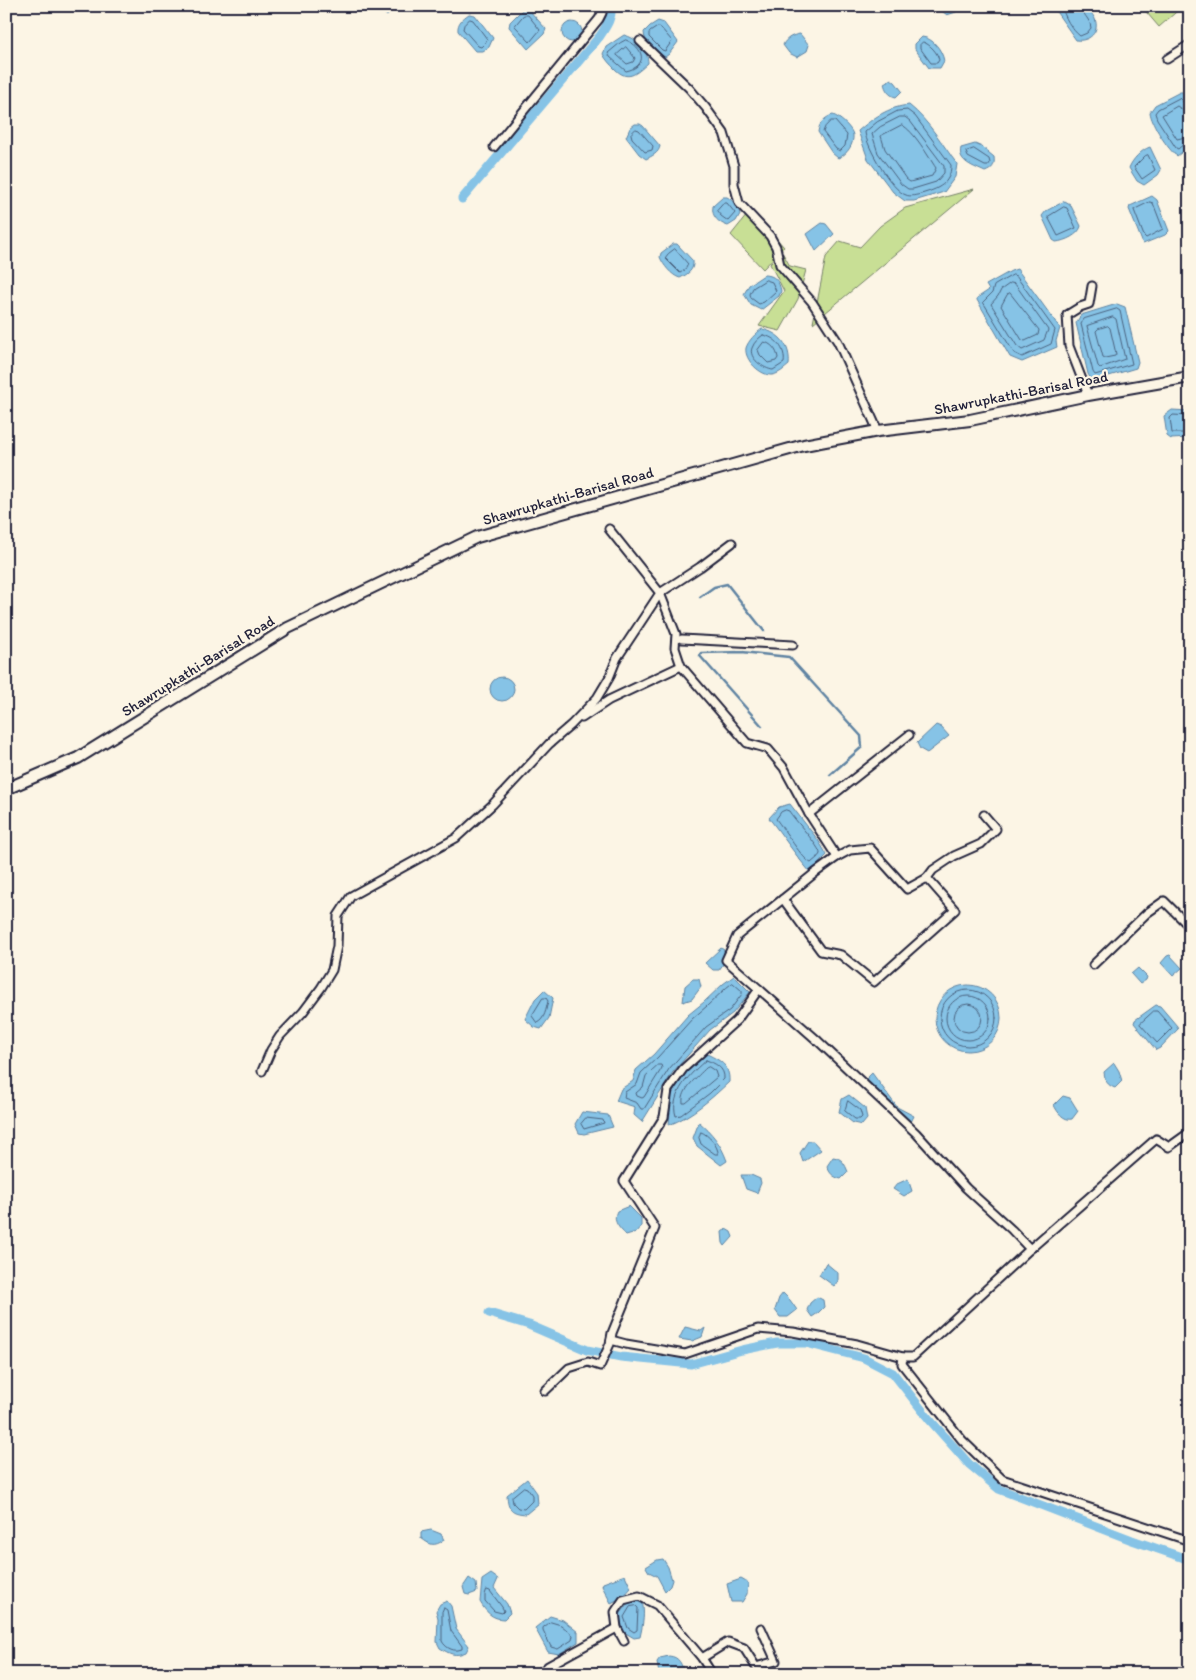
<svg xmlns="http://www.w3.org/2000/svg" width="1196" height="1680" viewBox="0 0 1196 1680" font-family="Itim,sans-serif">
<rect width="100%" height="100%" fill="#fcf5e5"/>
<filter id="ink" filterUnits="userSpaceOnUse"><feTurbulence type="fractalNoise" baseFrequency=".02" numOctaves="2"/><feDisplacementMap in="SourceGraphic" scale="10" xChannelSelector="R" yChannelSelector="G"/><feConvolveMatrix kernelMatrix="1 2 1 2 8 2 1 2 1" color-interpolation-filters="sRGB"/></filter>
<g filter="url(#ink)">
<g fill="#c8df95" stroke="#758068">
<path d="M1141 6H1183L1159 27Z"/>
<path d="M974 189 813 323 826 257 840 241 860 247 880 226 905 208Z"/>
<path d="M751 210 784 247 763 269 731 235Z"/>
<path d="M782 252 790 266 806 270 798 299 780 331 759 326 784 291 770 264Z"/>
</g>
<g fill="#86c3e6" stroke="#5e83a2">
<path d="M376 6H397L387 16Z"/>
<path d="M941 6H959L956 12 947 15 942 11Z"/>
<path d="M1060 6H1084C1088 10 1093 14 1095 19 1100 32 1089 42 1076 40L1057 13Z"/>
<path d="M524 8 528 9 546 29 544 34 528 49 509 27 510 22Z"/>
<path d="M469 14 475 15 493 38 489 47 483 51H475L458 31C457 23 463 18 469 14Z"/>
<path d="M658 21 664 23 678 42 669 54 665 57C655 53 644 43 644 32L650 26Z"/>
<circle cx="572" cy="32" r="10"/>
<path d="M800 34 809 45 807 51 797 57 789 53 783 45C786 38 793 35 800 34Z"/>
<path d="M624 35C637 38 648 50 648 63 636 74 628 82 615 69 610 64 606 60 603 54L606 47Z"/>
<path d="M922 37C933 38 942 50 944 61L940 68H929L915 49V44Z"/>
<path d="M891 79 895 82 902 91 896 97C889 96 885 89 884 83Z"/>
<path d="M1180 92H1183L1190 104V146L1177 156C1168 150 1151 123 1150 112L1155 105Z"/>
<path d="M909 105C929 121 942 144 957 164L955 177 944 192 914 201H905L893 192 868 159 858 131C873 118 888 107 909 105Z"/>
<path d="M833 115C839 117 852 128 853 135 854 144 847 155 838 158L832 153 818 132C819 123 825 117 833 115Z"/>
<path d="M635 124H640L643 126 660 146C659 153 652 156 646 159L639 154 626 137 630 128Z"/>
<path d="M975 144 982 147 994 157C995 165 993 169 985 172 975 167 957 162 961 148Z"/>
<path d="M1150 147 1161 170 1158 175 1144 185 1137 181 1129 168C1132 160 1141 150 1150 147Z"/>
<path d="M1152 196 1157 200 1169 231 1165 235 1143 244 1129 209 1130 206Z"/>
<path d="M723 197H727C733 200 738 207 740 214L736 221 728 226C719 223 711 217 713 206Z"/>
<path d="M1065 201 1070 204 1081 226C1079 235 1065 241 1056 242L1053 240 1042 216 1046 211Z"/>
<path d="M822 223 826 224 834 234 816 251 807 234Z"/>
<path d="M673 244H677L693 261C694 270 688 274 680 278 672 276 663 265 660 257L661 253Z"/>
<path d="M1017 269 1060 328 1056 341 1057 347 1022 362 1010 357 977 300V298L989 290 986 285 1011 271Z"/>
<path d="M764 275C775 275 779 281 781 291L779 296 761 310 751 305 744 294 749 285Z"/>
<path d="M1117 304 1125 307 1138 362 1136 368 1092 381 1088 374 1076 323 1081 315Z"/>
<path d="M762 329C780 333 791 346 789 365 784 369 779 374 772 375 761 376 744 360 746 348 748 341 756 333 762 329Z"/>
<path d="M1172 410 1190 411V438L1171 439 1167 436 1164 416Z"/>
<circle cx="502" cy="689" r="12"/>
<path d="M936 725 941 727 949 736 927 753 920 749 917 743Z"/>
<path d="M790 804 818 840 827 855 810 872C795 855 783 836 769 818L779 807Z"/>
<path d="M721 948 724 950V963L719 970H713L705 963Z"/>
<path d="M1170 955 1182 968 1173 976 1161 963 1167 956Z"/>
<path d="M1138 968 1147 977 1146 980 1140 984 1131 974Z"/>
<path d="M734 976 750 992 733 1013 710 1030 673 1072 642 1122 634 1115 635 1107 616 1101 621 1089 633 1081 636 1070 654 1054 688 1015 704 1002 723 984Z"/>
<path d="M693 979H699L701 987 692 999 683 1002 685 986Z"/>
<circle cx="968" cy="1018" r="33"/>
<path d="M544 990 553 998 549 1018 541 1029 534 1027 525 1019 535 999Z"/>
<path d="M1156 1005 1160 1006 1177 1026 1178 1029 1160 1048 1156 1050 1134 1023 1135 1020Z"/>
<path d="M705 1053C719 1060 730 1064 729 1082 711 1099 692 1116 669 1125L671 1097 680 1078Z"/>
<path d="M1114 1063 1119 1071 1122 1081 1115 1088C1107 1085 1105 1081 1104 1072Z"/>
<path d="M872 1073 897 1107 914 1116 911 1122 904 1118 870 1085 866 1079Z"/>
<path d="M849 1095 865 1108 867 1119 862 1125 853 1123 839 1112 842 1099Z"/>
<path d="M1063 1096 1070 1098 1078 1111 1072 1119C1064 1121 1057 1112 1054 1105Z"/>
<path d="M582 1112 608 1115 613 1127 584 1134 579 1133 575 1124Z"/>
<path d="M699 1122C712 1133 721 1144 727 1161L721 1165 697 1146 693 1138Z"/>
<path d="M808 1141H813L821 1150 803 1162 800 1153Z"/>
<path d="M833 1157C842 1158 845 1164 848 1172L841 1179C833 1177 830 1174 827 1166Z"/>
<path d="M741 1175H751L760 1179 761 1183 757 1193 746 1189Z"/>
<path d="M908 1179 912 1191 904 1196 893 1189 897 1184Z"/>
<path d="M629 1206 641 1218V1226L636 1232 626 1235C619 1228 612 1221 617 1211Z"/>
<path d="M726 1229 731 1232 733 1237 725 1246 723 1243 722 1232Z"/>
<path d="M826 1263 838 1273V1281L834 1286 819 1275Z"/>
<path d="M783 1293 790 1300 797 1310 788 1317H780L775 1310 779 1298Z"/>
<path d="M817 1297 823 1300 824 1307 818 1313 812 1317 807 1310 810 1303Z"/>
<path d="M685 1327 701 1331 705 1328 702 1337 692 1341 679 1339Z"/>
<path d="M527 1479 537 1493 538 1504 526 1514C511 1513 508 1509 507 1495Z"/>
<path d="M431 1530 441 1534 444 1540C434 1547 430 1545 421 1538V1532Z"/>
<path d="M663 1559 668 1567 672 1580 670 1586 665 1591 657 1576 649 1572 646 1567 657 1560Z"/>
<path d="M491 1574 498 1579 494 1588 507 1604 510 1613 504 1619C492 1619 486 1612 480 1602L482 1580Z"/>
<path d="M625 1575 631 1588 623 1597 611 1603 602 1586 603 1583Z"/>
<path d="M469 1578 476 1583 477 1592 469 1595 465 1594 463 1587Z"/>
<path d="M741 1579 748 1583 747 1594 742 1602H731L727 1584Z"/>
<path d="M447 1601 451 1606 456 1629 469 1646 466 1652C455 1657 450 1654 440 1648L437 1642 438 1618 436 1611 440 1604Z"/>
<path d="M642 1601C645 1613 643 1624 640 1637L634 1638 624 1632 619 1616 629 1602Z"/>
<path d="M550 1616 563 1620 578 1632V1642L559 1654 548 1652 535 1628Z"/>
<path d="M669 1656C680 1657 681 1664 685 1674H659L657 1662 660 1658Z"/>
</g>
<g fill="none" stroke-linecap="round" stroke-linejoin="round">
<g stroke="#4a627f" stroke-width="1">
<path d="M1063 6C1062 15 1073 31 1080 36L1087 33 1091 28C1090 18 1082 15 1081 6"/>
<path d="M524 15H528L540 30 530 42 515 26Z"/>
<path d="M470 19 473 20 487 39 485 43 481 47 478 46 463 29 464 25Z"/>
<path d="M658 27 661 28 672 41 665 51 662 50 649 37V33Z"/>
<path d="M626 40C644 47 649 66 626 71L610 57 608 53 620 43Z"/>
<path d="M923 42C930 44 938 53 939 60L937 63H931L920 48V45Z"/>
<path d="M626 47 635 58 633 62 627 64 617 55Z"/>
<path d="M1190 105 1185 104 1179 98 1158 109 1155 113 1157 119 1176 148 1178 149 1185 143 1190 142"/>
<path d="M898 111 907 110 915 116 951 165C951 184 938 189 921 194 917 195 910 197 906 195 892 191 866 146 865 132L877 122Z"/>
<path d="M1190 111H1184L1177 106 1162 115 1177 139 1190 136"/>
<path d="M900 117H905L910 121 944 166V173L936 182 913 189H908L901 184 878 153 872 134 880 127Z"/>
<path d="M831 121H835L847 135 845 146 840 151 836 149 823 132 825 127Z"/>
<path d="M902 125C914 131 928 156 936 168L932 176 910 182 906 179 885 149 881 136Z"/>
<path d="M636 129 639 130 653 146 652 150 645 152 632 138 631 134Z"/>
<path d="M974 149 989 159 990 163 988 166H985L968 157 966 152Z"/>
<path d="M1148 155 1155 170 1142 179 1134 167 1145 156Z"/>
<path d="M1150 202 1153 203 1163 229 1146 238 1144 236 1134 210Z"/>
<path d="M724 203H727L735 213 728 221 721 216 717 211Z"/>
<path d="M1064 207 1067 208 1076 228 1058 236 1048 217Z"/>
<path d="M675 249 688 264 685 270 680 273 665 258 668 254Z"/>
<path d="M1013 275 1016 276 1055 330 1051 344 1022 357 1014 353 983 302 992 293 994 286Z"/>
<path d="M766 280 772 282 776 291 764 302 759 304 751 298 750 294 753 288Z"/>
<path d="M1011 283 1015 284 1048 330 1044 340 1022 350 1017 346 991 304 998 296 1001 290Z"/>
<path d="M1010 293 1039 330 1038 335 1025 341 1022 340 1001 306 1007 295Z"/>
<path d="M1117 309 1120 311 1132 364 1095 375 1093 372 1081 324 1084 319Z"/>
<path d="M1113 317 1116 319 1125 359 1100 368 1098 366 1087 326Z"/>
<path d="M1108 326 1110 328 1116 354 1115 356 1105 358 1103 357 1096 331 1098 329Z"/>
<path d="M763 335C776 337 786 349 784 363L773 370C764 369 748 358 752 348 754 342 759 338 763 335Z"/>
<path d="M764 342C771 343 777 350 778 358L776 361 768 363 760 355 758 350Z"/>
<path d="M1190 416 1173 415 1170 418 1172 433H1190"/>
<path d="M786 810 789 811C793 818 821 848 820 854 819 857 813 861 811 863 803 860 784 829 776 819L781 812Z"/>
<path d="M733 983 742 991V994L730 1010 706 1027 669 1069 644 1109H641L637 1103 624 1098 625 1092 637 1084 641 1073 658 1057 692 1019 707 1006 726 988Z"/>
<circle cx="968" cy="1018" r="28"/>
<circle cx="968" cy="1018" r="22"/>
<path d="M543 998H546L548 1001C546 1009 545 1019 537 1023L532 1016Z"/>
<circle cx="968" cy="1018" r="14"/>
<path d="M1154 1011H1157L1172 1028 1157 1043 1140 1024Z"/>
<path d="M706 1060C715 1063 725 1068 724 1079L710 1093 681 1115 676 1116C669 1094 691 1073 706 1060Z"/>
<path d="M658 1065H661L662 1068 644 1097 642 1098 637 1096 636 1093 643 1087 646 1076Z"/>
<path d="M709 1067 715 1071 717 1077 686 1103H683C681 1090 697 1077 706 1068Z"/>
<path d="M848 1101 860 1110 862 1117 860 1119H855L845 1111Z"/>
<path d="M586 1118 603 1120 604 1123 584 1129 581 1124Z"/>
<path d="M701 1132C708 1134 719 1147 718 1154H715L701 1144 699 1138Z"/>
<path d="M524 1487 527 1488 532 1495V1501L524 1509 518 1508 513 1503 512 1497Z"/>
<path d="M487 1590 490 1591 502 1607 504 1611 502 1613 494 1611 485 1601V1595Z"/>
<path d="M636 1606 638 1608 637 1630 634 1632 628 1628 624 1617 630 1607Z"/>
<path d="M444 1608 447 1610 451 1631 462 1646V1649L458 1650C452 1651 445 1647 442 1641V1612Z"/>
<path d="M551 1622 561 1625 573 1635 572 1640 558 1649 551 1647 543 1630V1628Z"/>
</g>
<g stroke="#5e83a2" stroke-width="2.5">
<path d="M700 597 714 587 727 584 764 631"/>
<path d="M762 726 700 656 701 653 742 652 789 657 861 736 862 747 830 775"/>
</g>
<g stroke="#86c3e6" stroke-width="9">
<path d="M462 199 600 36C606 27 613 17 611 6"/>
<path d="M489 1313 529 1325 587 1350 621 1357 691 1364 742 1350 777 1343H806L864 1358 893 1373 929 1419 969 1464 999 1489 1132 1540 1190 1560"/>
</g>
<g stroke="#22223b" stroke-width="11">
<g id="street">
<path d="M640 41 689 88 706 108 724 133 734 166V184L739 203 770 236 776 247 780 265 812 302 838 342 878 431"/>
<path d="M1167 59 1190 44"/>
<path d="M494 147 599 19 602 13V6"/>
<path d="M1088 395 1069 346 1067 315 1080 307 1089 304 1092 286"/>
<path d="M732 543 700 567 660 593 676 634 675 648 681 666 747 743 768 749 784 768 809 814 837 857 815 873 737 936 726 960 818 1041 916 1133 966 1188 1012 1230 1030 1249"/>
<path d="M682 639 793 645"/>
<path d="M582 718 609 700 681 666"/>
<path d="M809 814 909 735"/>
<path d="M837 857 850 850 870 848 907 889 927 878 933 870 954 856 981 844 996 829 984 815"/>
<path d="M783 899 821 951 841 955 874 982 955 910 927 878"/>
<path d="M1093 965 1147 913 1164 901 1190 927"/>
<path d="M262 1071 271 1050 280 1036 303 1012 321 988 332 970 337 946 338 916 351 896 456 838 492 805 549 744 571 725 597 698 609 678 617 658 660 593 609 529"/>
<path d="M611 1340 626 1344 685 1354 758 1329 793 1332 857 1344 903 1357H913L1030 1249 1156 1139 1169 1147 1190 1132"/>
<path d="M903 1357 902 1364 962 1440 1002 1479 1190 1541"/>
<path d="M545 1391 569 1368 588 1362 600 1366 610 1344 612 1333 655 1228 624 1181 664 1117 668 1090 683 1069 737 1020 759 989"/>
<path d="M624 1641 617 1628 615 1612 623 1600 639 1596 657 1605 702 1658 712 1674"/>
<path d="M702 1658 728 1642 744 1648 756 1667 776 1661 761 1628"/>
<path d="M539 1674 548 1666 617 1628"/>
</g>
</g>
<g stroke="#22223b" stroke-width="14">
<path id="secondary" d="M6 789 78 758 288 628 477 537 804 445 878 431 970 420 1088 395 1190 377"/>
</g>
<use href="#street" stroke="#fcf5e5" stroke-width="7"/>
<use href="#secondary" stroke="#fcf5e5" stroke-width="10"/>
</g>
</g>
<g text-anchor="middle" stroke-width="4.5" stroke-linejoin="round" paint-order="stroke">
<g font-size="15" fill="#22223b" stroke="#fcf5e5">
<text transform="translate(1021 393) rotate(-11)" y="5">Shawrupkathi-Barisal Road</text>
<text transform="translate(568 496) rotate(-16)" y="5">Shawrupkathi-Barisal Road</text>
<text transform="translate(198 666) rotate(-32)" y="5">Shawrupkathi-Barisal Road</text>
</g>
</g>
<rect width="1196" height="1680" fill="none" stroke="#fcf5e5" stroke-width="25"/>
<rect x="12" y="12" width="1171" height="1655" fill="none" stroke="#22223b" stroke-width="2" filter="url(#ink)"/>
</svg>
